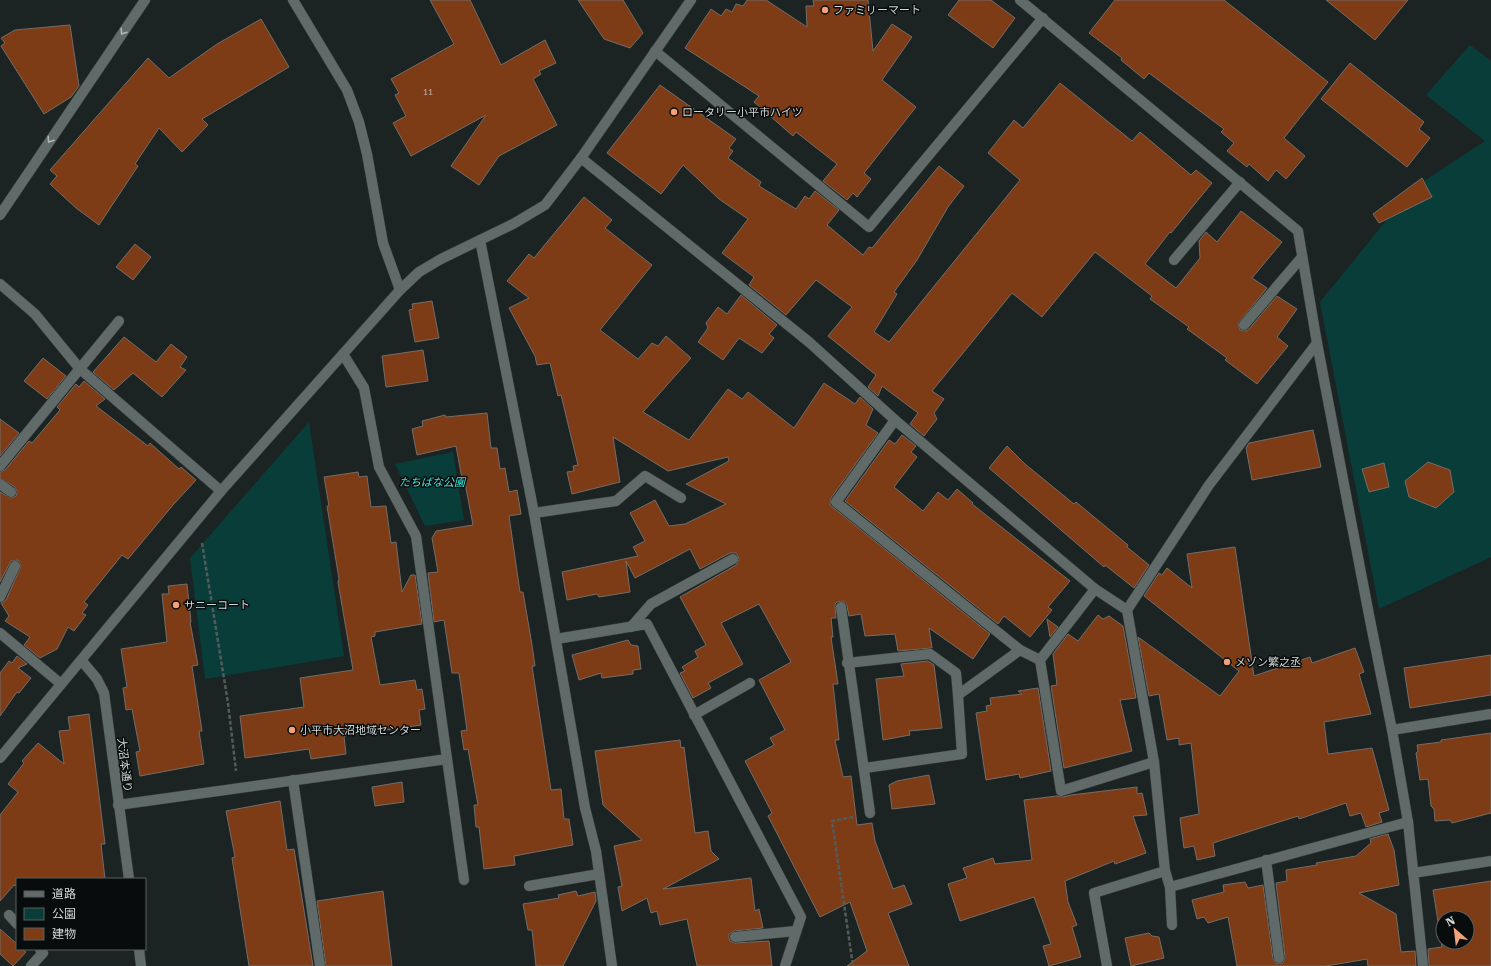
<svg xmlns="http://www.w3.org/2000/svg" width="1491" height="966" viewBox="0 0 1491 966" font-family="'Roboto Serif','Noto Sans JP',serif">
<rect width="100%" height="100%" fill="#1b2423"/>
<g fill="#093d3a">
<path d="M1470 45 1491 61V557L1379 609 1320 302 1412 189 1485 141 1426 95Z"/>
<path d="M309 422 344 656 205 679 190 558Z"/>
<path d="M453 452 464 520 425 526 395 464Z"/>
</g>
<g fill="#7d3c16" stroke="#756c68" fill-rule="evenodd">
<path d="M430 0H470L501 65 545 40 556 63 539 71 541 74 533 79 557 125 499 156 479 185 451 166 486 115 411 156 393 123 406 116 395 95 399 93 391 79 454 44Z"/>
<path d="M578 0H623L643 33 630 48 604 39Z"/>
<path d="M747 0H766L807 27 806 6H814L813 0H868L873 51 892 24 912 37 882 80 916 107 864 173 871 179 857 197 853 193 847 200 823 181 837 164 796 132 793 136 754 102 759 96 685 48 711 9 721 16 726 9 732 12 736 4 743 6Z"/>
<path d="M959 0H991L1015 18 993 48 948 15Z"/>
<path d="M1115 0H1224L1328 82 1284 138 1305 156 1286 179 1276 170 1268 181 1249 164 1247 167 1227 151 1234 143 1221 132 1224 129 1149 73 1144 79 1121 60 1122 58 1089 33Z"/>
<path d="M1326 0H1408L1375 40Z"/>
<path d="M261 19 289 67 202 119 208 125 182 152 159 128 135 164 138 166 99 225 76 208 50 184 57 176 50 170 148 58 169 78 217 44Z"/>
<path d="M70 25 79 86 71 97 44 114 1 46 5 43 1 38 15 30Z"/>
<path d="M1350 63 1424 122 1419 129 1430 138 1407 167 1321 99Z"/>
<path d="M1060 83 1132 141 1140 132 1191 175 1196 170 1212 183 1171 233 1170 232 1145 264 1176 288 1200 258 1199 241 1206 232 1217 242 1241 211 1282 242 1252 278 1267 288 1238 324 1240 330 1246 331 1249 329 1277 296 1297 309 1277 337 1288 346 1257 384 1225 360 1227 358 1187 329 1189 327 1150 299 1152 296 1095 252 1042 317 1012 293 932 391 944 399 934 413 937 419 924 436 910 424 918 413 882 386 878 396 868 387 876 375 828 336 852 307 816 280 786 315 749 285 754 277 722 253 748 219 719 199 683 165 661 194 607 153 660 85 736 139 729 148 733 151 728 158 761 182 759 186 796 209 805 196 809 199 815 191 839 210 827 225 863 255 869 247 872 248 939 166 964 186 948 207 917 260 894 292 897 294 874 332 889 342 1020 180 988 153 1014 120 1023 128Z"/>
<path d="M1422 178 1432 197 1379 223 1373 214Z"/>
<path d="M584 197 612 220 605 228 652 265 600 330 638 359 652 343 658 346 666 336 691 358 643 412 689 440 728 389 742 399 748 392 794 428 824 383 855 404 860 397 873 409 866 425 878 433 831 498 830 505 990 634 973 659 929 628 932 648 898 651 895 634 865 636 861 614 849 616 847 606 843 601 837 602 835 604 836 618H831L833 637H831L838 684H833L839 740H835L843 777 851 776 857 825 872 823 875 841 893 889 904 885 912 904 888 913 909 966H847L867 951 850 902 820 917 768 816 772 813 745 761 774 745 770 738 785 730 759 680 791 662 759 604 721 623 743 664 708 683 711 688 693 698 680 673 685 671 682 667 698 657 695 651 706 645 680 597 736 565 739 560 738 556 736 553H730L700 569 690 549 635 578 626 561 630 592 599 597 597 594 567 600 562 572 638 556 633 547 645 541 630 513 655 500 669 526 685 524 726 504 686 484 729 461 728 457 668 471 613 437 620 482 572 494 567 472 574 471 573 466 578 465 561 395 558 396 550 363 537 365 535 356 509 308 529 298 507 281 529 254 534 258Z"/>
<path d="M135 244 151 257 133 280 116 267Z"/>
<path d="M741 295 777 325 769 334 774 338 762 353 739 338 723 360 698 342 708 328 706 323 718 307 727 314Z"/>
<path d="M432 301 439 338 415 342 409 310 413 309 412 304Z"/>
<path d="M124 337 156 362 171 344 187 357 180 367 186 370 162 397 133 373 114 390 93 372Z"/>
<path d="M423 350 428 381 386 387 382 356Z"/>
<path d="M43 358 66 376 47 399 24 381Z"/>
<path d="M84 381 105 399 96 406 148 446 150 443 179 469 181 467 196 480 173 505 128 559 122 555 84 602 88 605 82 613 86 615 74 631 68 627 57 649 40 658 24 645 30 637 5 621 9 616 1 603 6 600 21 566 18 560 11 561 0 582V492L11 498 16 496 17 492 15 487 0 478V472L5 470 29 441 32 443 60 410 57 407 76 384 79 387Z"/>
<path d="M487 413 491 448H497L500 469 505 468 509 492 517 490 521 514 509 516 520 592H523L532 645 535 666H532L551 790 561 789 564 819H569L573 845 514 856 515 865 484 869 479 827H476L474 805H478L468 749 464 750 461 731 467 730 459 673H452L444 620 434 622 428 573 438 572 432 538 436 531 473 525 465 483 463 484 456 446 417 455 412 429 423 426 422 421 445 415 446 417Z"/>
<path d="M0 419 19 433 0 456Z"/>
<path d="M1313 430 1321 467 1252 480 1246 448 1249 443Z"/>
<path d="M902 435 916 446 911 452 917 457 894 487 923 511 938 492 948 500 957 489 973 503 972 504 1070 581 1048 607 1052 610 1030 637 1004 616 998 624 845 501 889 440 895 444Z"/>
<path d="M1007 446 1025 464 1074 504 1076 502 1105 526 1128 545 1127 547 1149 565 1134 588 1105 565 1104 567 989 468Z"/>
<path d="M1428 462 1450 470 1454 492 1436 508 1409 497 1405 481Z"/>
<path d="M1384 463 1389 487 1369 492 1362 469Z"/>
<path d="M358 472 359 477 367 476 371 507 386 506 391 543 396 542 402 592 411 575H415L422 624 375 632V636L371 637 380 685 415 680 417 690 422 689 425 709 419 710 421 725 344 736 346 754 311 759 309 749 245 758 240 716 304 707 300 678 353 670 338 582 339 579 327 506H329L324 477Z"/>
<path d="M1235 547 1254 676 1310 657 1312 663 1355 648 1364 672 1359 674 1371 714 1324 722 1328 754 1372 748 1389 810 1379 813 1382 822 1366 827 1361 813 1350 816 1346 803 1299 819 1298 816 1213 843 1215 856 1197 860 1194 846 1184 848 1180 818 1199 814 1191 743 1179 745V738L1167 740 1159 694 1149 696 1138 637 1220 696 1239 671 1144 596 1159 573 1162 575 1167 568 1192 588 1187 554Z"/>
<path d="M187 584 191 622H190L198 665 192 666 202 731H199L204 764 140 776 136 752 140 751 132 709 126 710 123 688 127 687 121 649 167 642 162 594H169L168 586Z"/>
<path d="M1098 615 1103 619 1109 616 1123 626 1136 698 1120 700 1132 751 1064 768 1051 686 1057 685 1053 654 1068 634 1078 641Z"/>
<path d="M1047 619 1058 627 1050 637Z"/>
<path d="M628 640 631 645 638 646 641 669 633 670V674L602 678 601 673 579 680 572 655Z"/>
<path d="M1491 655V695L1410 708 1404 668Z"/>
<path d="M17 656 27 664 18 668 31 678 19 693 17 692 0 716V673L9 661 12 663Z"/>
<path d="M928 661 934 665 942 728 909 731 910 735 883 740 876 679 904 676 901 664Z"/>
<path d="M1038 688 1051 771 1020 778 1019 774 986 780 976 713 987 711 986 706 991 705 990 698 1022 694 1018 691Z"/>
<path d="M89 714 105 844H101L105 879H17V886L14 885 0 901V815L18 792 8 784 24 763 22 761 38 743 64 764 59 731 70 730 68 717Z"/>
<path d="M1491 733V813L1452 823 1450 820 1435 821 1434 809 1431 806 1428 779 1420 780 1416 753 1418 751 1417 745 1441 742V740Z"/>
<path d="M680 740 681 748 684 747 695 833 708 831 711 851 719 859 663 889 751 878 755 911 759 909 763 928 734 931 729 934V938L730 941 735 943 769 941 772 966H697L687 919 660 925 657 911 651 913 647 898 622 911 618 887 622 886 614 846 642 840 603 805 595 751Z"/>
<path d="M929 775 935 804 892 809 889 785 897 781Z"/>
<path d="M402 782 404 802 375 806 372 787Z"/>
<path d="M1137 787V794L1142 793 1147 815 1133 816 1146 853 1115 864 1114 861 1065 881 1068 902 1077 925 1072 927 1081 957 1049 966 1043 946 1051 944 1034 897 960 921 948 884 967 878 963 868 993 858 995 864 1032 860 1024 800 1057 796 1063 797 1071 795Z"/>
<path d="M280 801 287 850 294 849 313 966H249L232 858 235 857 226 811Z"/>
<path d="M1388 834 1394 850 1399 885 1359 893 1396 914 1401 952 1415 951 1416 966H1368L1367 959 1326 966H1237L1228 917 1208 923 1204 917 1197 919 1192 900 1224 892 1223 885 1245 882 1248 888 1263 885 1273 959 1276 964 1283 963 1285 957 1276 883 1287 881 1286 870 1317 865 1316 863 1356 856 1371 843 1370 839Z"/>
<path d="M1491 881V966H1429L1428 949 1442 947 1433 890ZM1443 918H1467V942H1443Z"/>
<path d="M383 891 392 966H326L317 901Z"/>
<path d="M576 891 578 896 595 892 596 901 563 966H536L532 930H528L523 904 559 898 558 895Z"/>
<path d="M0 929 17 944V949H22L26 952 13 966 0 954Z"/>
<path d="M1149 933 1152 936 1159 937 1164 958 1131 966 1125 938Z"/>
</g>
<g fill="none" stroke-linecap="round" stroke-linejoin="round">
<g stroke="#373e3e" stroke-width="11">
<g id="minor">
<path d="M293 0 347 90 359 122 367 154 383 243 400 290"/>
<path d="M1020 0 1298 231 1317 343 1369 615 1392 730 1408 822 1423 966"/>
<path d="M655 51 869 227 1043 18"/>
<path d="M581 158 809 342 895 420 1095 589 1127 610 1154 762 1165 871 1170 887 1408 822"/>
<path d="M0 215 145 0"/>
<path d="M480 240 534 513 585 808 596 851 612 966"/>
<path d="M1174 260 1240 182"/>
<path d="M0 284 35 314 80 369 221 491"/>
<path d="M1244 325 1302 257"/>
<path d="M895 420 836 502 1020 650 1040 660 1095 589"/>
<path d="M0 466 119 321"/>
<path d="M0 484 11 492"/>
<path d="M534 513 616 501 645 476 681 498"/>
<path d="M0 597 15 566"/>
<path d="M841 607 870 813"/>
<path d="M1127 610 1209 485 1317 343"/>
<path d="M631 627 651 604 733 559"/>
<path d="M0 633 61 684"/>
<path d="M556 639 647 624 801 917 785 966"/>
<path d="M1040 660 1061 791 1154 762"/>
<path d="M82 661 97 679 104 693 129 879"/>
<path d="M847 663 930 654 956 673 958 695"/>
<path d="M694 715 750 683"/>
<path d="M1392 730 1491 714"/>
<path d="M0 758 221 491 400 290 419 272 441 259 513 224 545 205 581 158 691 0"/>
<path d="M447 759 464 880"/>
<path d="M865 768 962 754 958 695 1020 650"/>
<path d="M293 780 320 966"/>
<path d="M118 805 447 759 416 536 379 467 364 388 343 354"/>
<path d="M1266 860 1279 958"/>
<path d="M1413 873 1491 861"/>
<path d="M529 886 599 874"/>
<path d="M1170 887 1172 925"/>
<path d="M9 915 17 924"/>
<path d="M735 937 796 931"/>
<path d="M139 949 141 966"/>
<path d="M31 966 43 953 40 949"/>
<path d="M1107 966 1094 893 1165 871"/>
</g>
</g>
<g stroke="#545c5b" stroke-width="2.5" stroke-dasharray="4 2" stroke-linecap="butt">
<path d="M202 543 228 703 236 771"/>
<path d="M853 817 832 821 853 966"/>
</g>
<use href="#minor" stroke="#606a69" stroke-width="10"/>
</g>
<defs><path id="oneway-chevron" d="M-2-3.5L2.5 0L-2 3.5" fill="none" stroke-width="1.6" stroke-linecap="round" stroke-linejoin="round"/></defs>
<g stroke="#b0b8b7">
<use href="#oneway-chevron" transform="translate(123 32) rotate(124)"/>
<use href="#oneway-chevron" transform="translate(50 140) rotate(124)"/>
</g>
<g fill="#f1a27b" stroke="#080c0c" stroke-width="1.5">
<circle cx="825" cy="10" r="4"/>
<circle cx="674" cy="112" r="4"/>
<circle cx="176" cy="605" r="4"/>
<circle cx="1227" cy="662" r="4"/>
<circle cx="292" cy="730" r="4"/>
</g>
<g text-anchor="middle" stroke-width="3" stroke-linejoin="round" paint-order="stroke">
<g font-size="9" fill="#beb2a8">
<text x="428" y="95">11</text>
</g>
<g font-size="11" fill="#d3d9d8" stroke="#080c0c" text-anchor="start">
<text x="833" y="14">ファミリーマート</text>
<text x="682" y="116">ロータリー小平市ハイツ</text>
<text x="184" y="609">サニーコート</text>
<text x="1235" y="666">メゾン繁之丞</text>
<text x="300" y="734">小平市大沼地域センター</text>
</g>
<g font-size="11" font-style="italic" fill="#42e9de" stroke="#080c0c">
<text x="432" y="486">たちばな公園</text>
</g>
<g font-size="11" fill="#d3d9d8" stroke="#080c0c">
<text transform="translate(125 765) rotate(83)" y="4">大沼本通り</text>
</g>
</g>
<rect x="16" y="878" width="130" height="72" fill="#080c0c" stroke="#595e5e"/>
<rect x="24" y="891" width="20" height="6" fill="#606a69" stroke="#595e5e"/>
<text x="52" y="898" font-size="12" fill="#d3d9d8">道路</text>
<rect x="24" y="908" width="20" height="12" fill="#093d3a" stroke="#595e5e"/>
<text x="52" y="918" font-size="12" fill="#d3d9d8">公園</text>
<rect x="24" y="928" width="20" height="12" fill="#7d3c16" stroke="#595e5e"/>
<text x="52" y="938" font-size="12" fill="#d3d9d8">建物</text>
<g transform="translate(1455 930) rotate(332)"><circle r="19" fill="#080c0c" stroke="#595e5e"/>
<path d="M0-3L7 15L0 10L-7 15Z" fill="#f1a27b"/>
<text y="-6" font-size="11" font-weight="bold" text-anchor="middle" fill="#d3d9d8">N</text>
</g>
</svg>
